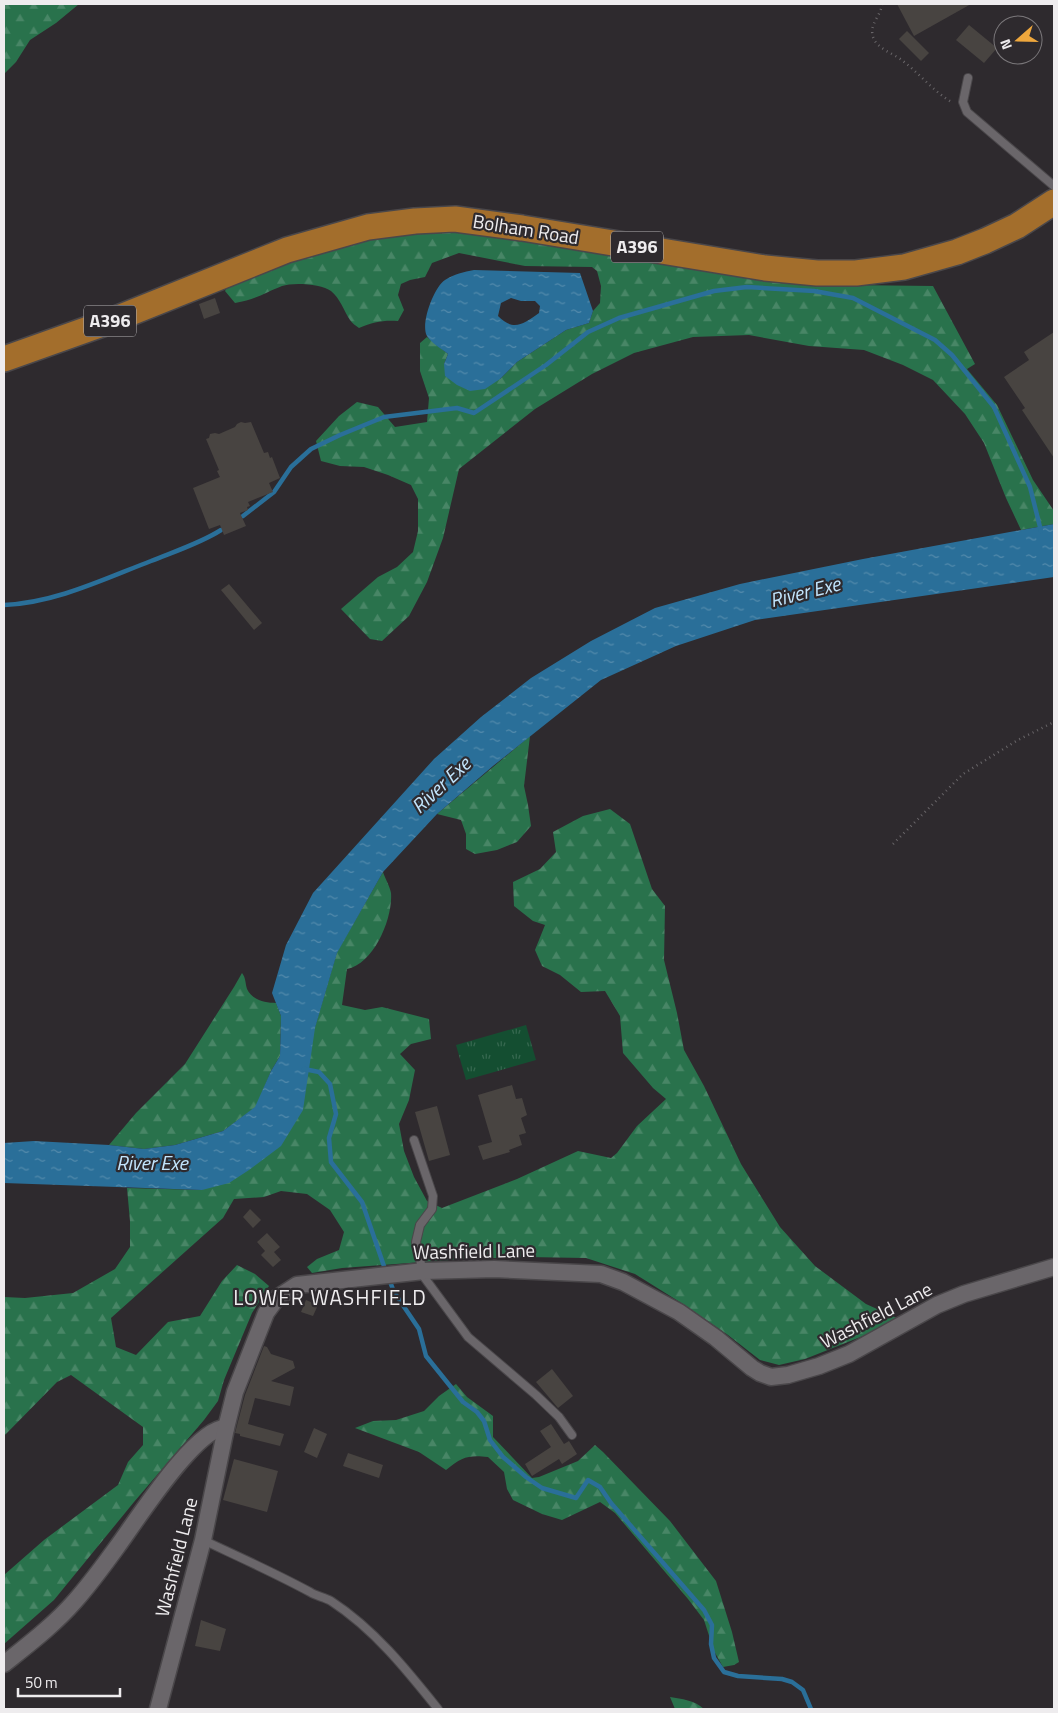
<svg xmlns="http://www.w3.org/2000/svg" width="1058" height="1713" viewBox="0 0 1058 1713" font-family="'Titillium Web',sans-serif">
<defs>
<pattern id="forest-firs" width="22" height="20" patternUnits="userSpaceOnUse" patternTransform="scale(1.25)"><rect width="22" height="20" fill="#29724c"/><path d="M5 1l3.5 6h-7zM16 11l3.5 6h-7z" fill="#488666"/></pattern>
<pattern id="park-tufts" width="24" height="20" patternUnits="userSpaceOnUse" patternTransform="scale(1.25)"><rect width="24" height="20" fill="#144e31"/><path d="M3 7l-1-3M5 7V3M7 7l1-3M15 17l-1-3M17 17v-4M19 17l1-3" fill="none" stroke="#36684f"/></pattern>
<pattern id="water-ripples" width="26" height="14" patternUnits="userSpaceOnUse" patternTransform="scale(1.25)"><rect width="26" height="14" fill="#2a6f99"/><path d="M2 4q2-2 4 0t4 0M15 11q2-2 4 0t4 0" fill="none" stroke="#548bac"/></pattern>
</defs>
<rect width="100%" height="100%" fill="#2e2a2e"/>
<g fill="url(#forest-firs)">
<path d="M4 4H79L56 23 30 40 16 62 4 74Z"/>
<path d="M440 228 603 252 662 264 789 281 847 285 933 286 975 364 967 369 997 405 1033 480 1054 511V524L1021 530 1006 498 984 443 965 414 933 380 903 365 864 350 809 346 749 335 693 337 634 353 592 374 535 409 459 469 443 538 427 582 409 616 382 641 370 639 341 609 378 577 397 567 413 552 418 531V499L411 485 388 475 364 467 340 466 321 461 316 441 339 416 357 402 378 407 395 427 427 422 429 398 420 371V343L427 337 448 354 444 364 500 379 517 362 566 330 589 323 593 311 600 303 601 286 597 271 592 267 525 266 459 253 432 263 425 277 410 280 401 284 398 295 404 310 398 321C383 320 373 322 359 328 356 326 352 323 350 320 344 311 340 298 331 291 322 284 293 282 282 286 264 293 255 300 235 303L225 291 232 279 318 247Z"/>
<path d="M530 736 524 786 528 805 531 826 517 842 497 850 475 854 466 849V834L461 820 437 814Z"/>
<path d="M610 809 630 824 652 889 665 906 664 960 677 1013 684 1050 704 1086 741 1164 780 1227 815 1266 866 1304 897 1318 868 1334 805 1359 779 1365 760 1360 728 1335 683 1304 635 1274 586 1258 527 1257 463 1259 342 1268 312 1273 307 1267 317 1259 339 1250 344 1232 330 1210 307 1194 281 1191 264 1197 234 1199 223 1218 111 1318 116 1347 136 1355 168 1322 200 1316 222 1281 237 1265 255 1274 269 1286 252 1313 224 1380 218 1401 204 1420 134 1502 54 1600 4 1644V1575L44 1540 118 1485 128 1462 143 1445V1427L71 1375 57 1382 4 1436V1297L25 1298 73 1293 115 1269 130 1247V1221L127 1188 202 1190 315 1027 337 952 383 872C385 878 390 887 391 893 393 918 374 964 347 969L342 1005 365 1010 382 1007 429 1019 431 1039 411 1044 400 1054 415 1070 409 1100 399 1124 404 1151 414 1177 427 1201 442 1208 517 1179 578 1151 611 1158 617 1153 637 1126 666 1099 653 1088 623 1053 620 1016 605 991 581 992 560 975 542 966 535 950 545 925 533 921 514 906 513 882 540 869 556 852 553 832 583 816Z"/>
<path d="M242 973C246 978 245 983 247 989 252 1000 265 1003 276 1003L281 1016 280 1056 271 1071 256 1107 223 1131 175 1145 144 1149 109 1145 136 1113 185 1064 234 987Z"/>
<path d="M456 1384 467 1397 493 1416V1437L532 1478 539 1477 578 1461 595 1445 603 1452 670 1521 716 1581 732 1632 739 1662 734 1665 723 1667 714 1651 704 1620 688 1599 615 1513 600 1502 562 1520 542 1514 513 1500 507 1489 504 1472 488 1457C468 1455 462 1457 446 1470L419 1452 355 1428 373 1421 396 1420 424 1411 439 1396Z"/>
<path d="M670 1697C682 1699 694 1700 704 1709H675Z"/>
</g>
<path fill="url(#park-tufts)" d="M526 1025 536 1060 466 1080 456 1045Z"/>
<g fill="url(#water-ripples)" fill-rule="evenodd">
<path d="M474 270 580 273 593 311 589 323 566 330 517 362 500 379 485 389 470 391 457 385 445 376 444 364 448 354C442 349 431 343 427 336 420 324 434 287 445 280 454 274 464 272 474 270ZM511 298 521 301H535L540 306 539 313C523 324 514 332 498 316L501 303Z"/>
<path d="M1054 524V577L755 620 676 646 601 680 493 766 437 814 383 872 337 953 315 1028 303 1110 281 1146 249 1170 229 1183 202 1190 4 1183V1143L34 1141 109 1145 144 1149 175 1145 223 1131 255 1107 271 1071 280 1056 281 1016 272 993 286 945 313 893 434 759 481 717 531 678 591 641 655 608 740 584 863 559Z"/>
</g>
<g fill="none" stroke-linecap="round" stroke-linejoin="round">
<g stroke="#2a6f99" stroke-width="4.5">
<path d="M243 516 274 492 291 467 311 449 340 435 384 417 457 408 474 413 546 365 588 332 619 318 714 291 747 287 814 291 853 298 935 340 952 355 994 407 1030 487 1041 531"/>
<path d="M4 605C55 603 104 579 151 561 173 552 201 543 221 530"/>
<path d="M304 1069 319 1072 330 1084 336 1114 329 1138 331 1162 362 1202 386 1272"/>
<path d="M389 1279 394 1292 419 1329 426 1356 463 1402 477 1412 484 1421 490 1440 503 1457 526 1477 542 1488 576 1498 588 1480 600 1487 611 1503 704 1610 712 1625 711 1644 714 1658 724 1672 738 1676 782 1679 792 1682 803 1690 811 1709"/>
</g>
</g>
<g fill="#484441">
<path d="M897 4H971L914 36Z"/>
<path d="M969 25 997 48 984 63 956 40Z"/>
<path d="M907 31 929 53 921 61 899 39Z"/>
<path d="M215 298 220 313 204 319 199 304Z"/>
<path d="M1054 332V458L1022 410 1025 408 1004 377 1029 360 1024 352Z"/>
<path d="M241 422 245 423 251 422 264 453 268 452 270 458 272 457 280 478 269 483 273 492 248 502 250 506 247 507 248 510 240 513 246 526 224 535 220 525 209 529 193 488 220 477 217 471 219 470 206 439 209 438 210 434 215 433 219 434 235 427 237 424Z"/>
<path d="M229 584 262 623 254 630 221 590Z"/>
<path d="M512 1085 516 1099 522 1098 527 1115 521 1118 526 1133 519 1135 522 1145 509 1150 510 1152 483 1160 478 1146 492 1142 478 1095Z"/>
<path d="M437 1106 450 1155 429 1161 415 1112Z"/>
<path d="M250 1209 261 1220 253 1228 243 1217Z"/>
<path d="M267 1233 280 1247 274 1252 281 1260 273 1267 261 1255 265 1251 257 1242Z"/>
<path d="M306 1300 318 1305 313 1316 301 1312Z"/>
<path d="M264 1346 267 1347 271 1354 293 1361 295 1368 271 1381 294 1387 290 1406 255 1398 248 1424 284 1434 280 1446 240 1436V1434L235 1433 245 1395Z"/>
<path d="M552 1369 573 1396 558 1408 536 1382Z"/>
<path d="M551 1424 564 1444 569 1441 577 1454 562 1464 559 1459 532 1476 525 1464 551 1447 540 1431Z"/>
<path d="M314 1428 327 1434 317 1458 304 1452Z"/>
<path d="M348 1453 383 1465 379 1478 343 1466Z"/>
<path d="M234 1459 278 1471 267 1512 223 1500Z"/>
<path d="M201 1620 226 1629 220 1651 195 1646Z"/>
</g>
<g fill="none" stroke-linecap="round" stroke-linejoin="round">
<g stroke="#4a474a" stroke-width="10">
<g id="service">
<path d="M968 78 963 102 967 112 1054 186"/>
<path d="M414 1140 433 1196 432 1209 420 1225 416 1242 424 1277 468 1337 536 1395 559 1417 572 1435"/>
<path d="M203 1540C239 1557 275 1573 310 1592 316 1596 324 1597 331 1601 374 1629 406 1669 438 1709"/>
</g>
</g>
<g stroke="#4a474a" stroke-width="19">
<g id="minor">
<path d="M4 1664C29 1644 54 1625 75 1601 90 1584 104 1565 117 1547 135 1523 196 1426 226 1428"/>
<path d="M158 1709 203 1540 226 1428 235 1392 266 1313 277 1298 297 1285 424 1271 494 1269 601 1274 623 1282 679 1312 716 1338 752 1368 760 1373 771 1377 788 1375 819 1366 849 1354 937 1305 964 1294 1054 1267"/>
</g>
</g>
<g stroke="#4a474a" stroke-width="28">
<path id="primary" d="M4 359 108 322 287 250 368 227 415 221 455 219 522 228 765 268 817 273H856L904 267 957 252 985 241 1017 226 1054 202"/>
</g>
<g stroke="#696669" stroke-width="2.5" stroke-dasharray="1 4" stroke-linecap="butt">
<path d="M882 4C881 16 869 24 873 37 877 49 893 53 903 61 920 74 934 92 953 103"/>
<path d="M893 844 963 774 1018 740 1054 722"/>
</g>
<use href="#service" stroke="#6a666a" stroke-width="8"/>
<use href="#minor" stroke="#6a666a" stroke-width="16"/>
<use href="#primary" stroke="#a36e2c" stroke-width="25"/>
</g>
<g text-anchor="middle" stroke-width="4.5" stroke-linejoin="round" paint-order="stroke">
<g fill="#2e2a2e" stroke="#b4b2b4" stroke-width="1">
<rect x="611" y="231.5" width="52" height="31" rx="4"/>
<rect x="84" y="305.5" width="52" height="31" rx="4"/>
</g>
<g font-size="18" font-weight="bold" fill="#eeecee">
<text x="637" y="253">A396</text>
<text x="110" y="327">A396</text>
</g>
<g font-size="19" fill="#eeecee" stroke="#2e2a2e">
<text transform="translate(526 229) rotate(9)" y="7">Bolham Road</text>
<text transform="translate(474 1251) rotate(-1)" y="7">Washfield Lane</text>
<text transform="translate(876 1315) rotate(-27)" y="7">Washfield Lane</text>
<text transform="translate(176 1557) rotate(-76)" y="7">Washfield Lane</text>
</g>
<g font-size="20" font-style="italic" fill="#c2e5fd" stroke="#2e2a2e">
<text transform="translate(805 592) rotate(-14)" y="7">River Exe</text>
<text transform="translate(441 785) rotate(-43)" y="7">River Exe</text>
<text x="152" y="1170">River Exe</text>
</g>
<g font-size="21" letter-spacing="1" fill="#eeecee" stroke="#2e2a2e">
<text x="330" y="1305">LOWER WASHFIELD</text>
</g>
</g>
<rect width="1058" height="1713" fill="none" stroke="#eeecee" stroke-width="10"/>
<g transform="translate(1018 40) rotate(250)"><circle r="24" fill="#2e2a2e" stroke="#7b787b"/>
<path d="M0-4L9 19L0 12L-9 19Z" fill="#eea73d"/>
<text y="-8" font-size="14" font-weight="bold" text-anchor="middle" fill="#eeecee">N</text>
</g>
<path d="M18 1688v8h102v-8" fill="none" stroke="#eeecee" stroke-width="2.5"/>
<text x="25" y="1688" font-size="15" fill="#eeecee" stroke="#2e2a2e" stroke-width="4" paint-order="stroke">50 m</text>
</svg>
